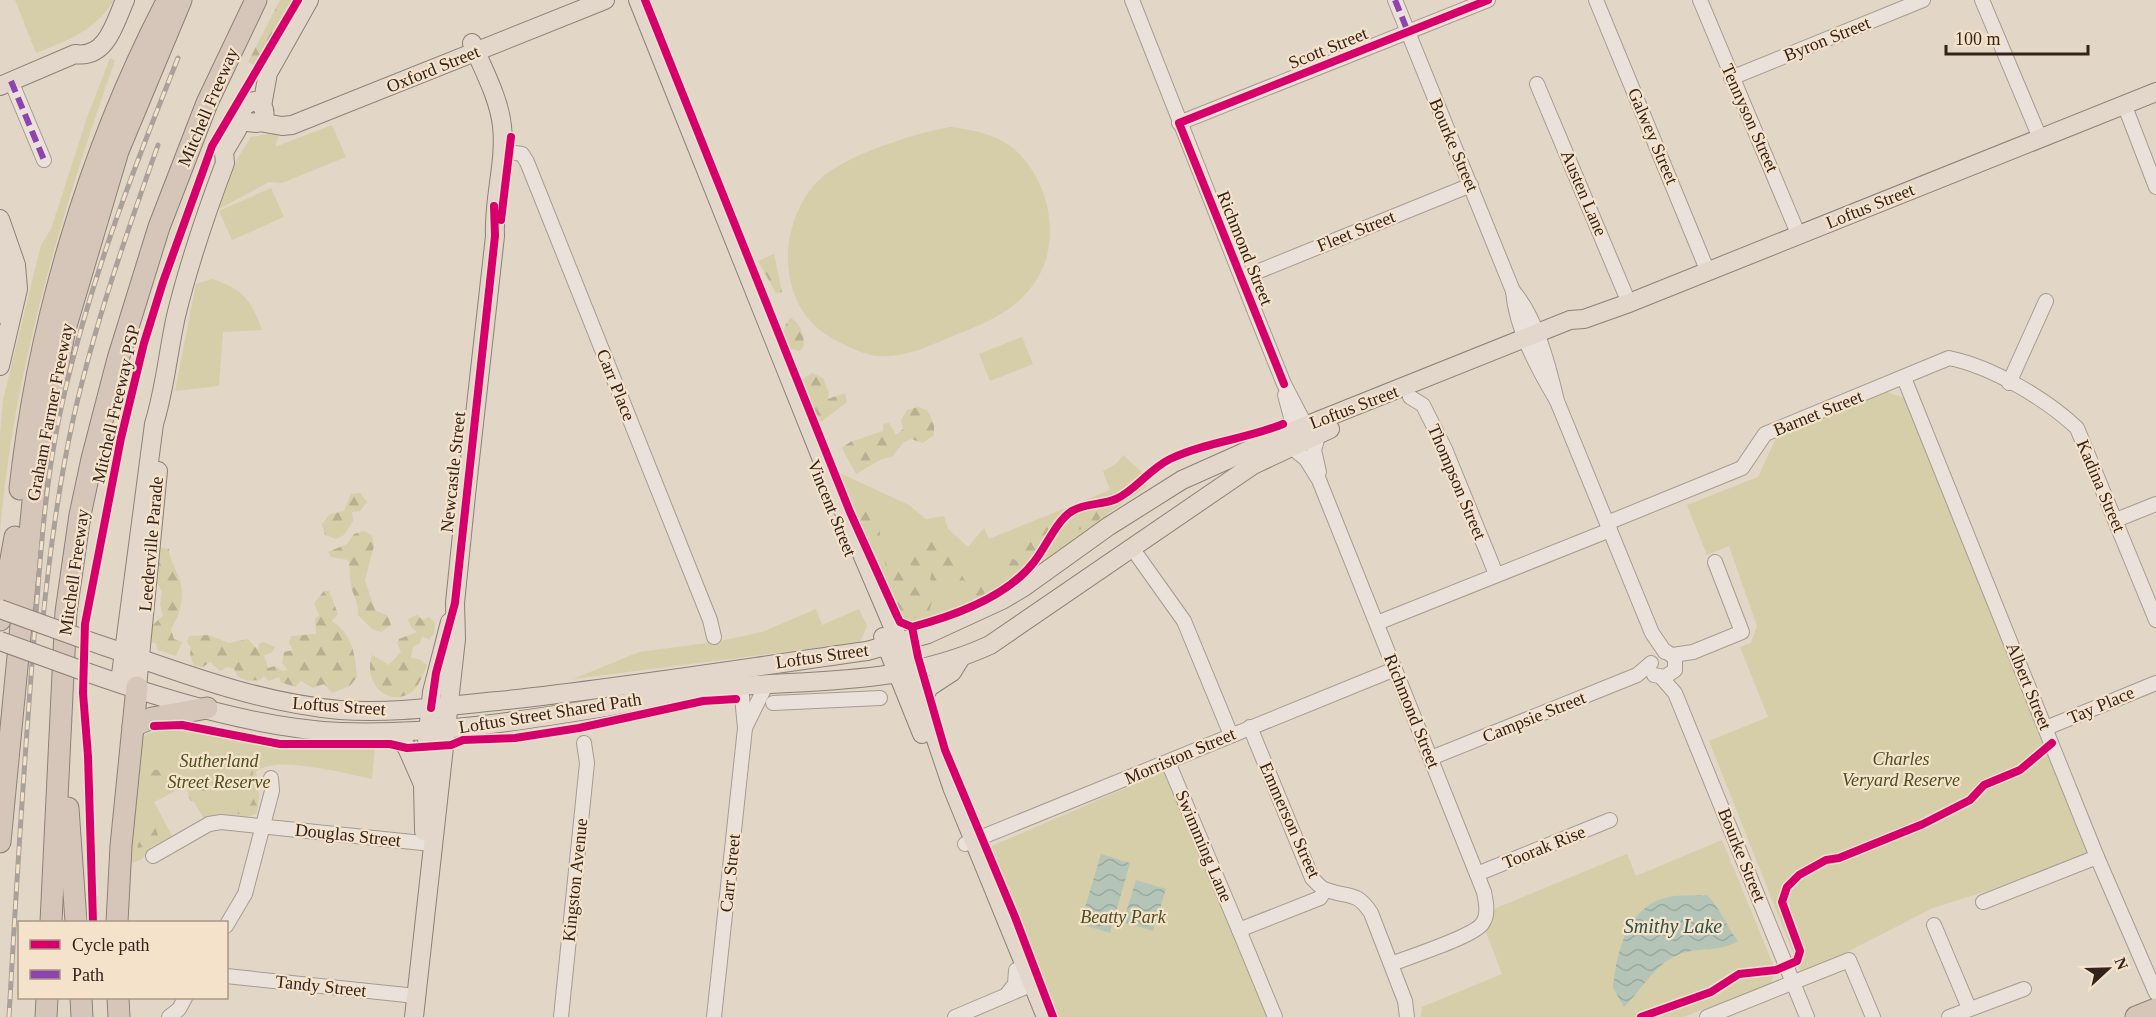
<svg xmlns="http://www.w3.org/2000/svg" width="2156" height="1017" viewBox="0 0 2156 1017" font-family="Georgia,serif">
<defs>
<pattern id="forest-firs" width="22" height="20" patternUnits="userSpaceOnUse" patternTransform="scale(1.5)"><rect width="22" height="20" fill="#d5cea9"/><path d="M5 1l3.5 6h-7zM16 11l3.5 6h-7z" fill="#b7b191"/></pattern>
<pattern id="water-waves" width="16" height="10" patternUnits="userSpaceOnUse" patternTransform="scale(1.5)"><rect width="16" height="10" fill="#b4c5b8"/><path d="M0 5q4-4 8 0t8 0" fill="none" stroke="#9ba99e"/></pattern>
</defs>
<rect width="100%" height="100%" fill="#e2d6c7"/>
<g fill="#d5cea9">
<path d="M15 0H114C96 30 67 41 36 53Z"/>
<path d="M110 58 115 60C62 212 13 371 0 533V436L3 400 41 245 51 229 88 115Z"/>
<path d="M332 125 346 157 282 183 269 182 219 209 237 159 251 137 267 134 268 128 280 131 275 147Z"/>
<path d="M951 127C973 130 996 134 1014 149 1051 181 1063 245 1033 285 1011 316 974 327 941 341 916 352 885 363 858 351 842 344 825 336 812 323 775 284 783 213 821 178 847 155 917 132 951 127Z"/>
<path d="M271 188 284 217 232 240 219 211Z"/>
<path d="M212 279C242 288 252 301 262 330L223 332 219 386 175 391 196 284Z"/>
<path d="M1022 337 1033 364 990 381 979 354Z"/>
<path d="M1887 392 1907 399 2089 859 1933 908 1802 975 1709 741 1768 717 1740 647 1751 643 1757 626 1729 546 1707 555 1687 505 1758 477 1776 438Z"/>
<path d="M1123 455 1142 472 1148 482 1145 488 1107 514 1105 519 1023 579 945 619 913 629 899 624 829 468 909 505 926 519 944 516 948 529 968 547 984 528 989 539 1110 490 1103 471 1116 464Z"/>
<path d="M816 609 822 625 859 609 867 626 860 642 573 679 639 652 715 642 762 632Z"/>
<path d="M169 726 293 747 375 746 372 779C350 774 271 754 256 772L259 797 257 813C241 823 221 810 204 819L185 786 154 802 172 836 151 847 142 859 130 864 142 741 145 735Z"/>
<path d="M1167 770 1269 1017H1058L990 847Z"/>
<path d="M1722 840 1775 969 1771 984 1683 1017H1421L1422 1007 1502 974 1485 929 1496 908 1627 854 1636 876Z"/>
</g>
<g fill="url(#forest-firs)">
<path d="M280 0H293L256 66 248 62Z"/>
<path d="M774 254 782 292 776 293 758 261Z"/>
<path d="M791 318C801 324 804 335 804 346L800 351 786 348C783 335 781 328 791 318Z"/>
<path d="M812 373 823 378 829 393 828 399 845 393 847 402 821 422C811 409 802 397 802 380Z"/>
<path d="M918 407 927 410 934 424V435L923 443 911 439 904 442 893 456 880 460 856 474 842 448 850 442 883 431V424L889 423 896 435 903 429 901 420 907 410Z"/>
<path d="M360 493 367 502 360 511 352 512 353 521 344 535 336 539 325 535 322 524 330 514 344 511 351 494Z"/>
<path d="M855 504H863C884 524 882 537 876 564L850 507Z"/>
<path d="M1103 507 1108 508C1099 522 1087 533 1069 529L1067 522 1071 516Z"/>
<path d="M1046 527 1056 530 1065 537 1060 548 1035 559 1025 554 1019 556 1016 548 1020 540H1031Z"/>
<path d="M364 531 372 535 374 546 365 580 375 610 388 616 391 625 381 632 372 629 358 615C359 602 353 597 351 585 349 577 351 571 348 560L331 557 328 552 347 544 354 534Z"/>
<path d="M930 536C953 538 957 572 968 585L984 581 992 583 991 588 984 589 985 594 968 600 960 599 959 587 954 586 941 576 940 582 934 585 930 580 932 571 929 568 927 575 912 570 910 563 913 556 921 552 923 541Z"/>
<path d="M153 546 169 549C170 559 174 566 178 575 186 593 181 614 171 629L174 639 182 642 176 656 158 650 156 644 149 641 148 630 163 615 160 605 162 592 156 580 159 565 149 556Z"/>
<path d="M894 555 902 558 904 568 901 574 908 576 909 581C924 581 925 589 933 598L927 618 918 616 913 619 905 615 898 616 878 569 886 567 884 558Z"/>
<path d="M1009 557 1021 563 1008 577 1003 576 1001 568Z"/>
<path d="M324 591H329L338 614 332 621C353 635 355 655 357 677L350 686 332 693 324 684 313 688 301 681 295 687 280 682 279 677 269 681 264 676 260 680 249 681 238 677 234 669 227 667 220 671 210 662 203 667 194 666 190 655 191 648 187 642 189 636 208 635 229 643 248 639 258 650 259 644 264 642 275 647 271 653 264 655 268 668 275 666 282 671 288 670 282 663 284 652 293 650 289 643 291 636 316 634 315 619 319 615 314 603Z"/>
<path d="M417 615 423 620 429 617 435 623 434 633 429 640 422 636 420 643 413 647 411 658 419 659 427 665C424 672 420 684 414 690 391 710 362 685 372 655L389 665 401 652 397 643 399 639 417 632 411 627 408 619Z"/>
<path d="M244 762 249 763 253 771 251 793 257 806 251 813 234 814 229 802 239 797 244 781 237 770Z"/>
<path d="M147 770H161L164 774 174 772 176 779 172 786 146 785Z"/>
<circle cx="197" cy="794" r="9"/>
<path d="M145 821 154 824 158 835 152 845 138 848 136 839 140 835 145 836 146 833 137 830Z"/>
</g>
<g fill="url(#water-waves)">
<path d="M1101 854 1130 863 1110 933 1080 924Z"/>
<path d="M1136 880 1166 889 1153 931 1123 922Z"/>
<path d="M1707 895C1721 909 1726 926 1738 941 1719 952 1704 947 1683 953 1656 961 1643 989 1624 1007L1613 988C1617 950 1628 901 1675 896 1685 895 1697 896 1707 895Z"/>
</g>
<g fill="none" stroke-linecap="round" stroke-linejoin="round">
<g stroke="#a79b91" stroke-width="16">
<g id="minor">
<path d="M1132 0 1257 317 1284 384 1309 432"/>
<path d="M1395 0 1513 291C1516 329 1538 369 1557 401"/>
<path d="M1596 0 1708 272"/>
<path d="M1700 0 1799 236"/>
<path d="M1982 0 2040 138"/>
<path d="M1731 78 1923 0"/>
<path d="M11 81 44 160"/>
<path d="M1537 84 1629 303"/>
<path d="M2124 104 2156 187"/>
<path d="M1179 123 1488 0"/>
<path d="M501 151 522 154 527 162 710 620 714 637"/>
<path d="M1242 278 1471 185"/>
<path d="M1513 291C1536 316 1549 367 1557 401L1652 633 1665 652"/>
<path d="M1904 378 2097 857 2156 993"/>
<path d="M2009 383 2046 301"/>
<path d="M1410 397 1423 405 1445 449 1496 574"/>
<path d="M1285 434 1292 421 1285 395"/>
<path d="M1291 447 1306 459 1319 480 1484 892C1486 902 1489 915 1482 924 1472 937 1409 957 1391 964"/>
<path d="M1319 472 1314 450 1319 433"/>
<path d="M2116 520 2156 504"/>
<path d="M1607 523 1742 468 1765 434 1949 358C1992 367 2045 398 2077 428L2156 620"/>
<path d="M1132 548 1184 621 1231 735"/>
<path d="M1377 623 1610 530"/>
<path d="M1673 655 1693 652 1742 632 1715 562"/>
<path d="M1654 675 1665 677 1675 670V658L1667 652"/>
<path d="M1661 677 1675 693 1807 1017"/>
<path d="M773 703 880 698"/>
<path d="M1250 727 1312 878C1316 882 1321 889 1327 890 1348 898 1356 890 1371 913L1405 1001 1407 1017"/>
<path d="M745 728 766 685"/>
<path d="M2046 728 2156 683"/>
<path d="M1431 758 1637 675 1651 663"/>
<path d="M1168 762 1239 930"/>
<path d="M965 844 1395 669"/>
<path d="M153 856 209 824 221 822 432 844"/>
<path d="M1477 874 1610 820"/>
<path d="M1983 902 2097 857"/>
<path d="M1934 925 1969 1008"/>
<path d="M226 926 245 894 272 791 271 778"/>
<path d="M226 976 416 996"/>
<path d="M1007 994 1015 984 1016 970"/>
<path d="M169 1017 179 1009 185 998"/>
<path d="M561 1017 587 763 584 743"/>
<path d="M714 1017 745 728 741 686"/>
<path d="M955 1017 1033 984"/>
<path d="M1275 1017 1239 930 1320 898 1325 890"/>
<path d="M1707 1017 1849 960 1873 1017"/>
<path d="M1949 1017 2024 989"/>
</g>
</g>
<g stroke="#8c8178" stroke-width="20">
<g id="major">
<path d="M638 0 827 472 917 683 952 787 1046 1017"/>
<path d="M0 86 75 54C107 59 115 22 125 0"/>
<path d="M262 106 268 73 309 0"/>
<path d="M259 122 282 126 292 125 605 0"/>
<path d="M0 219 16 265 18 289 0 366"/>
<path d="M0 250 4 289 0 314"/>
<path d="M883 637 922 734"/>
<path d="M86 640C170 668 251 702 340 710 393 714 445 706 498 701 621 688 744 668 867 651L928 634 1002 600 1024 587 1109 526 1182 480 1285 434 1570 320 1584 319 1629 303 2156 92"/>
<path d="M86 672C163 699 260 729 341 732 428 735 514 722 599 708 635 702 672 693 708 689 806 678 896 688 990 645L1253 465 1330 429"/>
<path d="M120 682 154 424C165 389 168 352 176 316 189 263 206 213 225 163L224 152 237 130 243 106 254 101C262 103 266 109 264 117L257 123 247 122 242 116"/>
<path d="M137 687 158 471"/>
<path d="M923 699 929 687 952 672 960 659"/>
<path d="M396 732 407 748 422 782"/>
<path d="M424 831 423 784 432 692 450 622"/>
<path d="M414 1017 456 639 455 603 466 495 495 236C493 200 506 162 502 126 499 98 483 69 472 43"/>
</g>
</g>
<g stroke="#8c8178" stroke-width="23">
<g id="highway">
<path d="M20 489C38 324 88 155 164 7"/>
<path d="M0 620 15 537"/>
<path d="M133 726 152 718 207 708"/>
<path d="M68 808 76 922"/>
<path d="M0 842 35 481 65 329 118 151 181 0"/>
<path d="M51 922 66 612 80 515 92 459 118 359 159 227 207 103 256 0"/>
<path d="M117 922 121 846 137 687"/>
<path d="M81 998 82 1017"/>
<path d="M118 998 119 1017"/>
<path d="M46 1017 47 998"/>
<path d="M2136 1017 2156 1009"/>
</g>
</g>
<use href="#minor" stroke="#eae2da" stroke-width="14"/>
<use href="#major" stroke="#e2d7ca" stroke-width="18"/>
<use href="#highway" stroke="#d5c6b9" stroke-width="21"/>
<g stroke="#a9a19a" stroke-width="5">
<g id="rail">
<path d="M42 628C49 558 58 488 73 420 94 326 126 235 158 145"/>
<path d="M9 1017C16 891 24 764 34 638 40 564 44 491 59 418 85 294 131 175 178 58"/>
</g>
</g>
<use href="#rail" stroke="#f5e2cb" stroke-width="3" stroke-dasharray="9" stroke-linecap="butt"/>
<g stroke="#8c8178" stroke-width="20" stroke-linecap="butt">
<g id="major-bridge">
<path d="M0 609 86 640"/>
<path d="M0 641 86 672"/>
</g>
</g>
<use href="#major-bridge" stroke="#e2d7ca" stroke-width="18"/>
<g stroke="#8e44ad" stroke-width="6" stroke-dasharray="12 6" stroke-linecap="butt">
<path d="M1395 0 1408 32"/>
<path d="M11 81 44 160"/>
</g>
<g stroke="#f5e2cb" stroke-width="11">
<g id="cycleway">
<path d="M645 0 850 512 897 616 900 622 912 627"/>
<path d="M501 220 511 137"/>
<path d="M1284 384 1179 123 1488 0"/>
<path d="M912 627C954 616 1007 597 1034 562 1046 547 1056 521 1072 511 1085 503 1102 505 1116 499 1136 490 1148 470 1170 459 1206 442 1247 439 1283 424"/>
<path d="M912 627 918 657 945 750 1015 917 1053 1017"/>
<path d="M431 708 436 673 455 603 495 236 494 206"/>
<path d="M154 726 182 725 280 744H390L407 748 451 745 463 740 515 738 579 728 703 701 736 699"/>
<path d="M93 922 88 756 83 693 85 624 121 438 144 343 163 282 212 146 298 0"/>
<path d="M1641 1017 1711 992 1739 974 1776 970 1797 961 1800 951 1782 902 1787 887 1799 875 1826 860 1839 858 1923 824 1970 800 1984 785 2020 770 2052 743"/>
</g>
</g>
<use href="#cycleway" stroke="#d6006c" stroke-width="8"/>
</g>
<g text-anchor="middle" stroke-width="4.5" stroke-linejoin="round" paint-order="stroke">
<g font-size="18" fill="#34231b" stroke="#f5e2cb">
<text transform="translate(1827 39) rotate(-22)" y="6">Byron Street</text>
<text transform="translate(1328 48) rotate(-22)" y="6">Scott Street</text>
<text transform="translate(433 69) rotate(-22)" y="6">Oxford Street</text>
<text transform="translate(208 107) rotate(-67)" y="6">Mitchell Freeway</text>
<text transform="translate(1750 118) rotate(66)" y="6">Tennyson Street</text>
<text transform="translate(1653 136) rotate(67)" y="6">Galwey Street</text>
<text transform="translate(1454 145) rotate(67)" y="6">Bourke Street</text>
<text transform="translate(1584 193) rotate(67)" y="6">Austen Lane</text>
<text transform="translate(1870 206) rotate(-22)" y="6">Loftus Street</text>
<text transform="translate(1356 231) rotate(-22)" y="6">Fleet Street</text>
<text transform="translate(1245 248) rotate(68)" y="6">Richmond Street</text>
<text transform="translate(616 385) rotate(68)" y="6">Carr Place</text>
<text transform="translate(116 404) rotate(-77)" y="6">Mitchell Freeway PSP</text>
<text transform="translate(1354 407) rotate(-21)" y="6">Loftus Street</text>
<text transform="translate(50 412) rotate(-79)" y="6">Graham Farmer Freeway</text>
<text transform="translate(1818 413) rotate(-22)" y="6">Barnet Street</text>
<text transform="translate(453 472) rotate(-84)" y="6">Newcastle Street</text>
<text transform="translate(1457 482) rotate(67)" y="6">Thompson Street</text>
<text transform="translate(2101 486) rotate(67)" y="6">Kadina Street</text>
<text transform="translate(832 508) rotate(68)" y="6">Vincent Street</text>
<text transform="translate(151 544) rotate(-85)" y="6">Leederville Parade</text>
<text transform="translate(74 572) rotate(-82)" y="6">Mitchell Freeway</text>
<text transform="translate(822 656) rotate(-8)" y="6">Loftus Street</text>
<text transform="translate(2029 686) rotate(68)" y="6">Albert Street</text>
<text transform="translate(2101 705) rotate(-23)" y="6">Tay Place</text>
<text transform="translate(339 706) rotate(4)" y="6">Loftus Street</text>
<text transform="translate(1412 711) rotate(68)" y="6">Richmond Street</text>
<text transform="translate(550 713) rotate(-9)" y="6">Loftus Street Shared Path</text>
<text transform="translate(1534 717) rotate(-22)" y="6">Campsie Street</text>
<text transform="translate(1180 756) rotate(-23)" y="6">Morriston Street</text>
<text transform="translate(1290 820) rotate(66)" y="6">Emmerson Street</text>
<text transform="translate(348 835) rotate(6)" y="6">Douglas Street</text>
<text transform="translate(1204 846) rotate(67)" y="6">Swimming Lane</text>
<text transform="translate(1544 847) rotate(-22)" y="6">Toorak Rise</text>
<text transform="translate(1742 855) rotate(68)" y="6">Bourke Street</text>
<text transform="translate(730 873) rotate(-84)" y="6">Carr Street</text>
<text transform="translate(575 880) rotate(-84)" y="6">Kingston Avenue</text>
<text transform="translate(321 986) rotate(6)" y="6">Tandy Street</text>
</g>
<g font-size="18" font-style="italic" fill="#4c5021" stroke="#f5e2cb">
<text x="1901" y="765">Charles<tspan x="1901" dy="21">Veryard Reserve</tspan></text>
<text x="219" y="767">Sutherland<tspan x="219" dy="21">Street Reserve</tspan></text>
<text x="1123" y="923">Beatty Park</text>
</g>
<g font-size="20" font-style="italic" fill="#2a544a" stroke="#f5e2cb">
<text x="1673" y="933">Smithy Lake</text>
</g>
</g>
<rect x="18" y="921" width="210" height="78" fill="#f5e2cb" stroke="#a89685" stroke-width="1.5"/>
<rect x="30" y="940" width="30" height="9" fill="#d6006c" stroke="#a89685" stroke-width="1.5"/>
<text x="72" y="951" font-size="18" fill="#34231b">Cycle path</text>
<rect x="30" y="970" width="30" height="9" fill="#8e44ad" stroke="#a89685" stroke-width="1.5"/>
<text x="72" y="981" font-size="18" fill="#34231b">Path</text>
<g transform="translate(2108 969) rotate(68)" stroke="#f5e2cb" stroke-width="4.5" paint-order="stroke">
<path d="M0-4.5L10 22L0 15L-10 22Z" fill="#34231b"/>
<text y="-9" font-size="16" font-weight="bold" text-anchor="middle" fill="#34231b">N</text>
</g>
<path d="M1946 45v9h142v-9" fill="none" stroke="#34231b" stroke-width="3"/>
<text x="1955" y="45" font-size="18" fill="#34231b" stroke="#f5e2cb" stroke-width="4.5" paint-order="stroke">100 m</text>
</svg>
